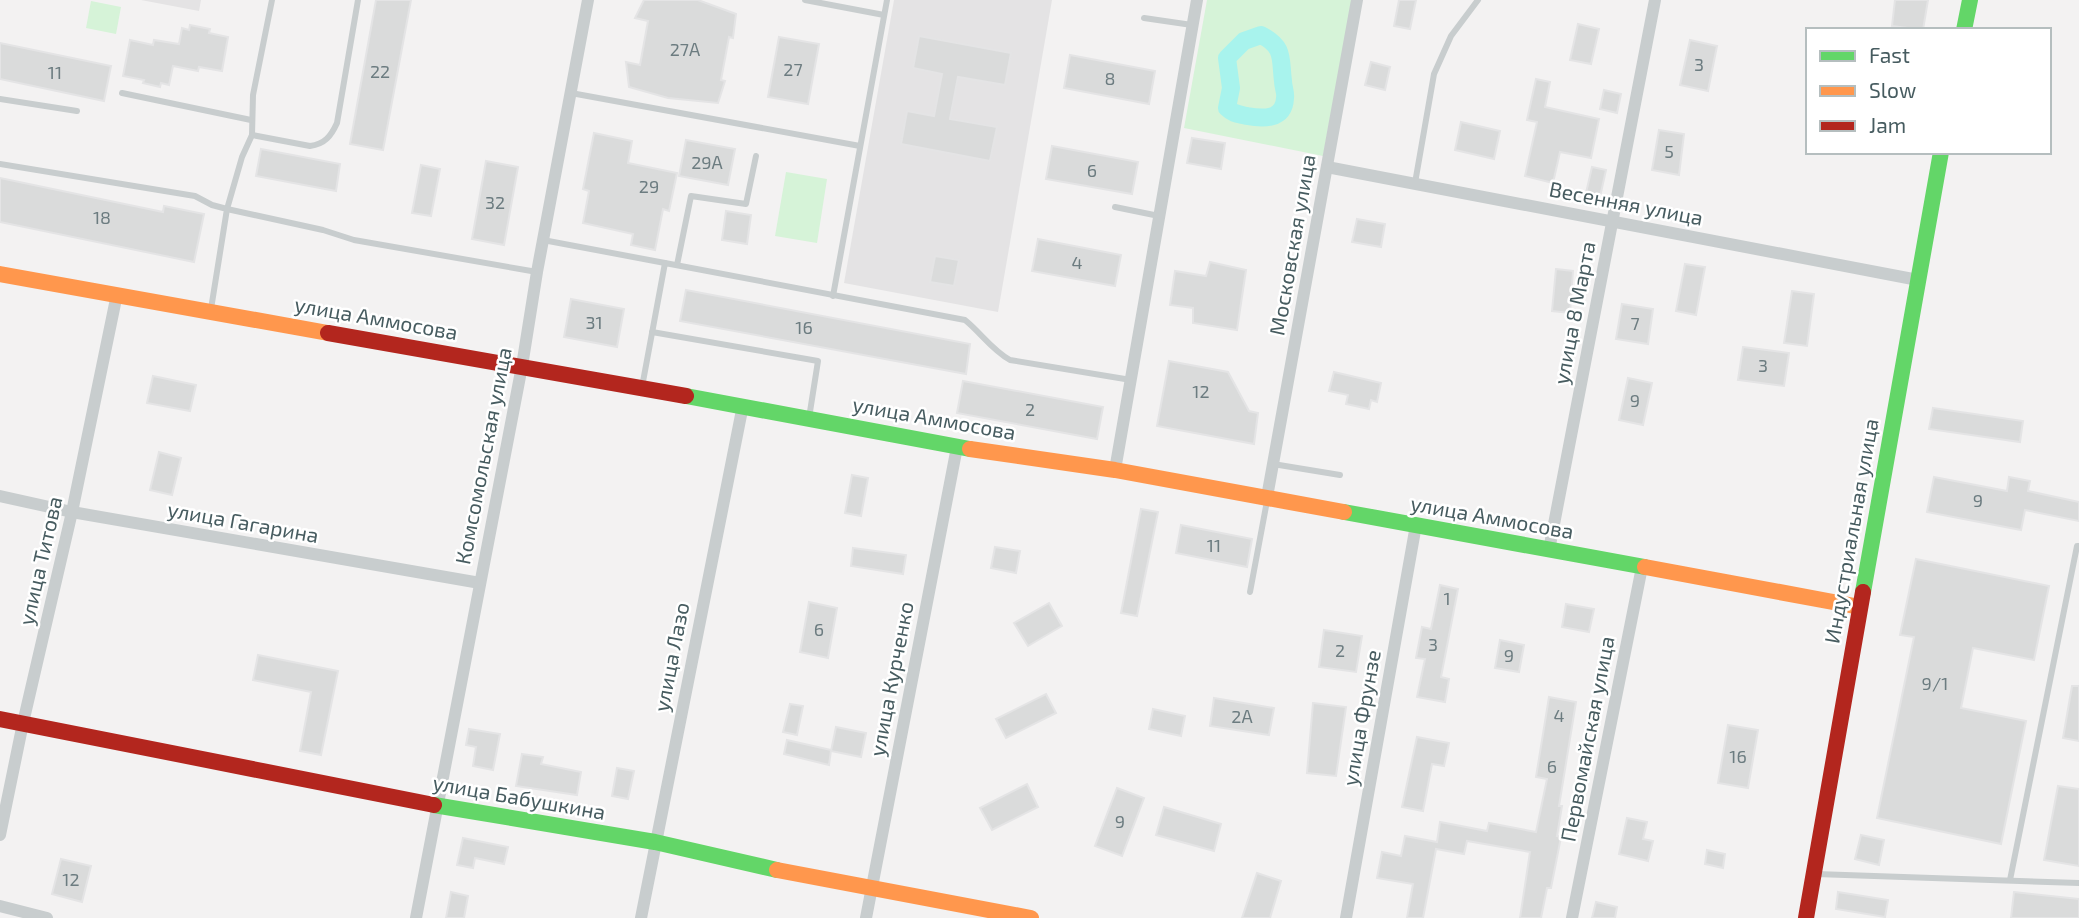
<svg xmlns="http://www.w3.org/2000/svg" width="2079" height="918" viewBox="0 0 2079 918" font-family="'Exo 2',sans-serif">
<rect width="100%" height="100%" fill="#f3f2f2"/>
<g fill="#e4e3e4">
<path d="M141 0H201L199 11Z"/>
<path d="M894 0H1052L998 312 844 283Z"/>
</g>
<g fill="#d6f3d8">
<path d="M1207 0H1352L1323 156 1184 128Z"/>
<path d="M91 1 121 7 116 34 86 28Z"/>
<path d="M786 172 827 179 817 243 775 236Z"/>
</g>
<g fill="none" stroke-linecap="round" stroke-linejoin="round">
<path stroke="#a8f3ed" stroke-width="18" d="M1261 35C1285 47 1280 59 1283 81 1283 87 1286 93 1285 98 1284 120 1263 119 1247 116 1239 114 1233 114 1227 108L1231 88 1227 58 1244 41Z"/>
</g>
<g fill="#dadbdb" stroke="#e4e4e5" stroke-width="2">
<path d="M376 0H411L383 150 350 144Z"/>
<path d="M644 0H698L736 14 733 38 729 37 721 80 725 81 718 103 668 98 629 87 626 62 640 65 648 21 635 18Z"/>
<path d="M1399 0H1416L1410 29 1394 26Z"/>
<path d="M1895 0H1928L1923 30 1892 26Z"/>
<path d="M1578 24 1599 29 1591 64 1570 60Z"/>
<path d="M190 25 210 29 209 33 228 37 222 71 199 67 198 71 173 66 169 85 161 83 160 87 143 83 144 80 123 76 130 40 153 45 154 40 179 44 182 28 189 30Z"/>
<path d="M919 36 1011 53 1005 85 958 77 950 119 997 127 990 161 901 144 907 111 934 116 942 74 913 68Z"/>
<path d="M779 37 819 44 808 104 768 97Z"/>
<path d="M1690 40 1717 46 1708 91 1680 85Z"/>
<path d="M0 43 111 66 104 101 0 79Z"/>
<path d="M1070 55 1155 71 1149 104 1064 88Z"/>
<path d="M1371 62 1390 67 1385 90 1365 85Z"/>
<path d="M1536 79 1550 82 1545 107 1599 119 1591 158 1560 152 1553 183 1525 176 1537 122 1527 120Z"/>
<path d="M1604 90 1621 94 1617 113 1600 109Z"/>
<path d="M1461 122 1500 131 1494 159 1455 150Z"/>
<path d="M1659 130 1684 134 1679 175 1652 170Z"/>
<path d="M594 133 632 141 628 163 677 173 669 211 663 209 655 250 631 245 633 234 583 223 589 191 583 189Z"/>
<path d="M1192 138 1225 143 1221 169 1187 163Z"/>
<path d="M686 140 735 149 728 185 679 176Z"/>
<path d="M1052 146 1138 162 1132 194 1046 179Z"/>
<path d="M261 149 340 164 336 191 256 176Z"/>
<path d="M486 161 518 167 504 245 472 239Z"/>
<path d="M421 165 440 169 431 216 412 213Z"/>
<path d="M1592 167 1606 170 1600 197 1586 193Z"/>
<path d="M0 178 163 212 164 206 204 214 194 262 0 222Z"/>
<path d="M726 211 751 215 747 244 722 240Z"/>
<path d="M1357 219 1385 224 1381 247 1352 242Z"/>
<path d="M1038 239 1121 255 1115 286 1032 271Z"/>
<path d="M935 256 959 260 954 286 930 282Z"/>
<path d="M1210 262 1246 270 1237 330 1193 323V308L1170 305 1175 271 1206 276Z"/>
<path d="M1685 264 1705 267 1696 315 1676 311Z"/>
<path d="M1556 269 1573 271 1570 313 1552 311Z"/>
<path d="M686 290 970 344 966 374 680 321Z"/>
<path d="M1792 291 1814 294 1807 346 1784 343Z"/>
<path d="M571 299 624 309 617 347 564 337Z"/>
<path d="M1622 304 1653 309 1648 344 1616 339Z"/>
<path d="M1743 347 1789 353 1784 386 1738 380Z"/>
<path d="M1169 361 1228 372 1249 411 1258 413 1254 444 1157 426Z"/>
<path d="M1334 372 1381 383 1377 402 1371 400 1369 409 1346 404 1348 395 1329 391Z"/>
<path d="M153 376 196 385 190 411 147 403Z"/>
<path d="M1628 378 1652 383 1643 425 1619 420Z"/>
<path d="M963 381 1103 407 1097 439 957 413Z"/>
<path d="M1933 408 2023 421 2020 442 1929 429Z"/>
<path d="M159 452 181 458 172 495 150 490Z"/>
<path d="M852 475 868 478 861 516 845 513Z"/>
<path d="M1934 477 2007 491 2009 477 2030 481 2028 491 2079 502V521L2025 510 2021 530 1927 512Z"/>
<path d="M1141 509 1158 512 1137 616 1121 613Z"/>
<path d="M1181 525 1252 539 1247 567 1176 553Z"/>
<path d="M995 547 1020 551 1016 573 991 568Z"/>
<path d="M853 548 906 555 903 574 851 566Z"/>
<path d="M1916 559 2049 586 2034 660 1973 648 1961 708 2026 721 2001 844 1877 818 1914 637 1900 635Z"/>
<path d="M1440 585 1458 589 1441 677 1449 679 1445 702 1417 697 1425 659 1416 658 1422 627 1431 629Z"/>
<path d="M809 602 837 608 828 658 800 652Z"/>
<path d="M1049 603 1062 626 1028 646 1014 623Z"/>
<path d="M1566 604 1594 609 1589 632 1562 627Z"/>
<path d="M1324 630 1362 636 1356 672 1319 667Z"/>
<path d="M1500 640 1524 645 1519 672 1495 668Z"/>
<path d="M258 655 338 671 321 755 300 751 311 692 253 680Z"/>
<path d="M2072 686H2079V741L2063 738Z"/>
<path d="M1046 694 1056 713 1006 738 996 719Z"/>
<path d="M1549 697 1576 702 1559 806H1562L1557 836 1561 837 1551 888H1547L1541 918H1520L1530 852 1467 841 1464 854 1436 849 1423 918H1407L1413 884 1377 878 1382 852 1401 856 1405 836 1437 842 1440 822 1487 831 1489 823 1536 832 1547 779 1536 777Z"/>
<path d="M1214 698 1274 708 1269 735 1210 726Z"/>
<path d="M1313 703 1346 707 1336 776 1307 773Z"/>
<path d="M790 704 803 706 797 735 783 732Z"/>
<path d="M1153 709 1185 716 1181 736 1149 729Z"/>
<path d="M1728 725 1758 730 1748 788 1718 783Z"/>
<path d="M836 727 866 733 861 757 831 751Z"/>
<path d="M469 729 500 734 493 770 473 766 476 747 466 745Z"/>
<path d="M1417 737 1449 743 1444 766 1432 764 1423 811 1402 807Z"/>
<path d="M787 740 831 750 829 765 784 754Z"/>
<path d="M522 754 543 757 541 764 581 772 577 795 516 786Z"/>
<path d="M617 768 634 771 628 799 612 796Z"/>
<path d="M1027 784 1038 807 992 830 980 808Z"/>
<path d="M2058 786 2079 789V866L2044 860Z"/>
<path d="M1117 788 1144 798 1122 856 1095 846Z"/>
<path d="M1164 807 1221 824 1214 851 1156 835Z"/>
<path d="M1627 818 1647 822 1643 839 1653 841 1648 861 1619 854Z"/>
<path d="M1861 835 1884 840 1879 865 1855 859Z"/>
<path d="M463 838 508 847 504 864 475 858 473 868 457 865Z"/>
<path d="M1707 850 1725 854 1723 868 1705 864Z"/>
<path d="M61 859 91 866 82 902 52 894Z"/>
<path d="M1257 873 1281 881 1270 918H1242Z"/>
<path d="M451 892 468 896 464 918H446Z"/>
<path d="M1838 892 1888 900 1885 917 1836 909Z"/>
<path d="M2014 892 2079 899V918H2011Z"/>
<path d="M1596 902 1617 907 1615 918H1592Z"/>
</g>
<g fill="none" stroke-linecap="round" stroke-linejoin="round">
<g stroke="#c8cdce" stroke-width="6">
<path d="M272 0 253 95 252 135 242 157 227 209 323 230 354 240 537 272"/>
<path d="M805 0 884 15"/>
<path d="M1144 18 1192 25"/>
<path d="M122 93 251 120"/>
<path d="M571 93 860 146"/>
<path d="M0 99 77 111"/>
<path d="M252 135 310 146C325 144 331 136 337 123L358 0"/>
<path d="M0 164 195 196 212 205 227 209 211 309"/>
<path d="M1415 183 1434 74 1451 36 1478 0"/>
<path d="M1115 207 1159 216"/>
<path d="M543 240 665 263"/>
<path d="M677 265 691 196 746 204 756 156"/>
<path d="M833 296 887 0"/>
<path d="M652 332 818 361 809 418"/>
<path d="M642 387 665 263 965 320C981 333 992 350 1010 360L1131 380"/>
<path d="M1273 464 1340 475"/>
<path d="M1250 592 1267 501"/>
<path d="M1816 874 2079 883"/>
<path d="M2010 880 2077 546H2079"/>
</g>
<g stroke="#c8cdce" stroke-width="12">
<path d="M1327 167 1918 280"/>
<path d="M1115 470 1197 0"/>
<path d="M0 496 72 512 480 583"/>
<path d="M1267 497 1357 0"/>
<path d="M1549 550 1655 0"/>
<path d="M0 835 23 723 72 512 117 294"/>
<path d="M0 906 47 918"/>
<path d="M416 918 522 366 537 272 588 0"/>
<path d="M641 918 743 405"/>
<path d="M866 918 957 447"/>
<path d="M1346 918 1416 525"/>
<path d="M1572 918 1642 567"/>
</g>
<g stroke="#63d668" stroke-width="16">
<path d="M1964 30 1970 0"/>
<path d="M686 396 970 449"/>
<path d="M1344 512 1645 567"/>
<path d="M1863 592 1941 152"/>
<path d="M434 805 655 842 777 870"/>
</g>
<g stroke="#ff974d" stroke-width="16">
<path d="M0 274 328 333"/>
<path d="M970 449 1115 470 1344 512"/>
<path d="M1645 567 1860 607"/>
<path d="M777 870 1031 918"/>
</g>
<g stroke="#b3261e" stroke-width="16">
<path d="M328 333 686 396"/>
<path d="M0 719 434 805"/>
<path d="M1806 918 1863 592"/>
</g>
</g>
<g text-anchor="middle" stroke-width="5" stroke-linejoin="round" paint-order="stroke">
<g font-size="18" fill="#6c7c80">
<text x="685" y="56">27А</text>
<text x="1699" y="71">3</text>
<text x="793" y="76">27</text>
<text x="380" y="78">22</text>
<text x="55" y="79">11</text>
<text x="1110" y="85">8</text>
<text x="1669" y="158">5</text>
<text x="707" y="169">29А</text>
<text x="1092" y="177">6</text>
<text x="649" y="193">29</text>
<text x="495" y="209">32</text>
<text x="102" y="224">18</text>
<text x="1077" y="269">4</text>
<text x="594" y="329">31</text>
<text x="1635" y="330">7</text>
<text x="804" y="334">16</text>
<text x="1763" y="372">3</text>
<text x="1201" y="398">12</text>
<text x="1635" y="407">9</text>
<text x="1030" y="416">2</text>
<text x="1978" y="507">9</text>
<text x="1214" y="552">11</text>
<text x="1447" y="605">1</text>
<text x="819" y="636">6</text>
<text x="1433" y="651">3</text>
<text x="1340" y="657">2</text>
<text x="1509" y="662">9</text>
<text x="1935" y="690">9/1</text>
<text x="1559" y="722">4</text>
<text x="1242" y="723">2А</text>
<text x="1738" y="763">16</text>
<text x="1552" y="773">6</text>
<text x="1120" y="828">9</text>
<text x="71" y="886">12</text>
</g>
<g font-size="21" fill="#475c60" stroke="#fff">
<text transform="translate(1626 204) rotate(11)" y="7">Весенняя улица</text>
<text transform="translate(1293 245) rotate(-80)" y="7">Московская улица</text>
<text transform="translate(1575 313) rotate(-79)" y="7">улица 8 Марта</text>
<text transform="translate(376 319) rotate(10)" y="7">улица Аммосова</text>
<text transform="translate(934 419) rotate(10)" y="7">улица Аммосова</text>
<text transform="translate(484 456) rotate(-79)" y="7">Комсомольская улица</text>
<text transform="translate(1492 518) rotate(10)" y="7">улица Аммосова</text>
<text transform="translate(243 523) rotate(10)" y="7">улица Гагарина</text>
<text transform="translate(1852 531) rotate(-80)" y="7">Индустриальная улица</text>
<text transform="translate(41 561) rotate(-77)" y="7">улица Титова</text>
<text transform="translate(672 657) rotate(-79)" y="7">улица Лазо</text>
<text transform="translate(892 679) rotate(-79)" y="7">улица Курченко</text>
<text transform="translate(1362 718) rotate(-80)" y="7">улица Фрунзе</text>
<text transform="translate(1588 739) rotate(-79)" y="7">Первомайская улица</text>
<text transform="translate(519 798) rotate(10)" y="7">улица Бабушкина</text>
</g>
</g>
<rect x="1806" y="28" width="245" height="126" fill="#ffffff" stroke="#b5bebf" stroke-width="2"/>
<rect x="1820" y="51" width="35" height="10" fill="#63d668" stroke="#b5bebf" stroke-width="2"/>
<text x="1869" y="63" font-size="21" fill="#475c60">Fast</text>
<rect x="1820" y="86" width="35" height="10" fill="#ff974d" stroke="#b5bebf" stroke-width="2"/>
<text x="1869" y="98" font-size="21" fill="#475c60">Slow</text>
<rect x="1820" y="121" width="35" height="10" fill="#b3261e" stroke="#b5bebf" stroke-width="2"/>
<text x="1869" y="133" font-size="21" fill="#475c60">Jam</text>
</svg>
